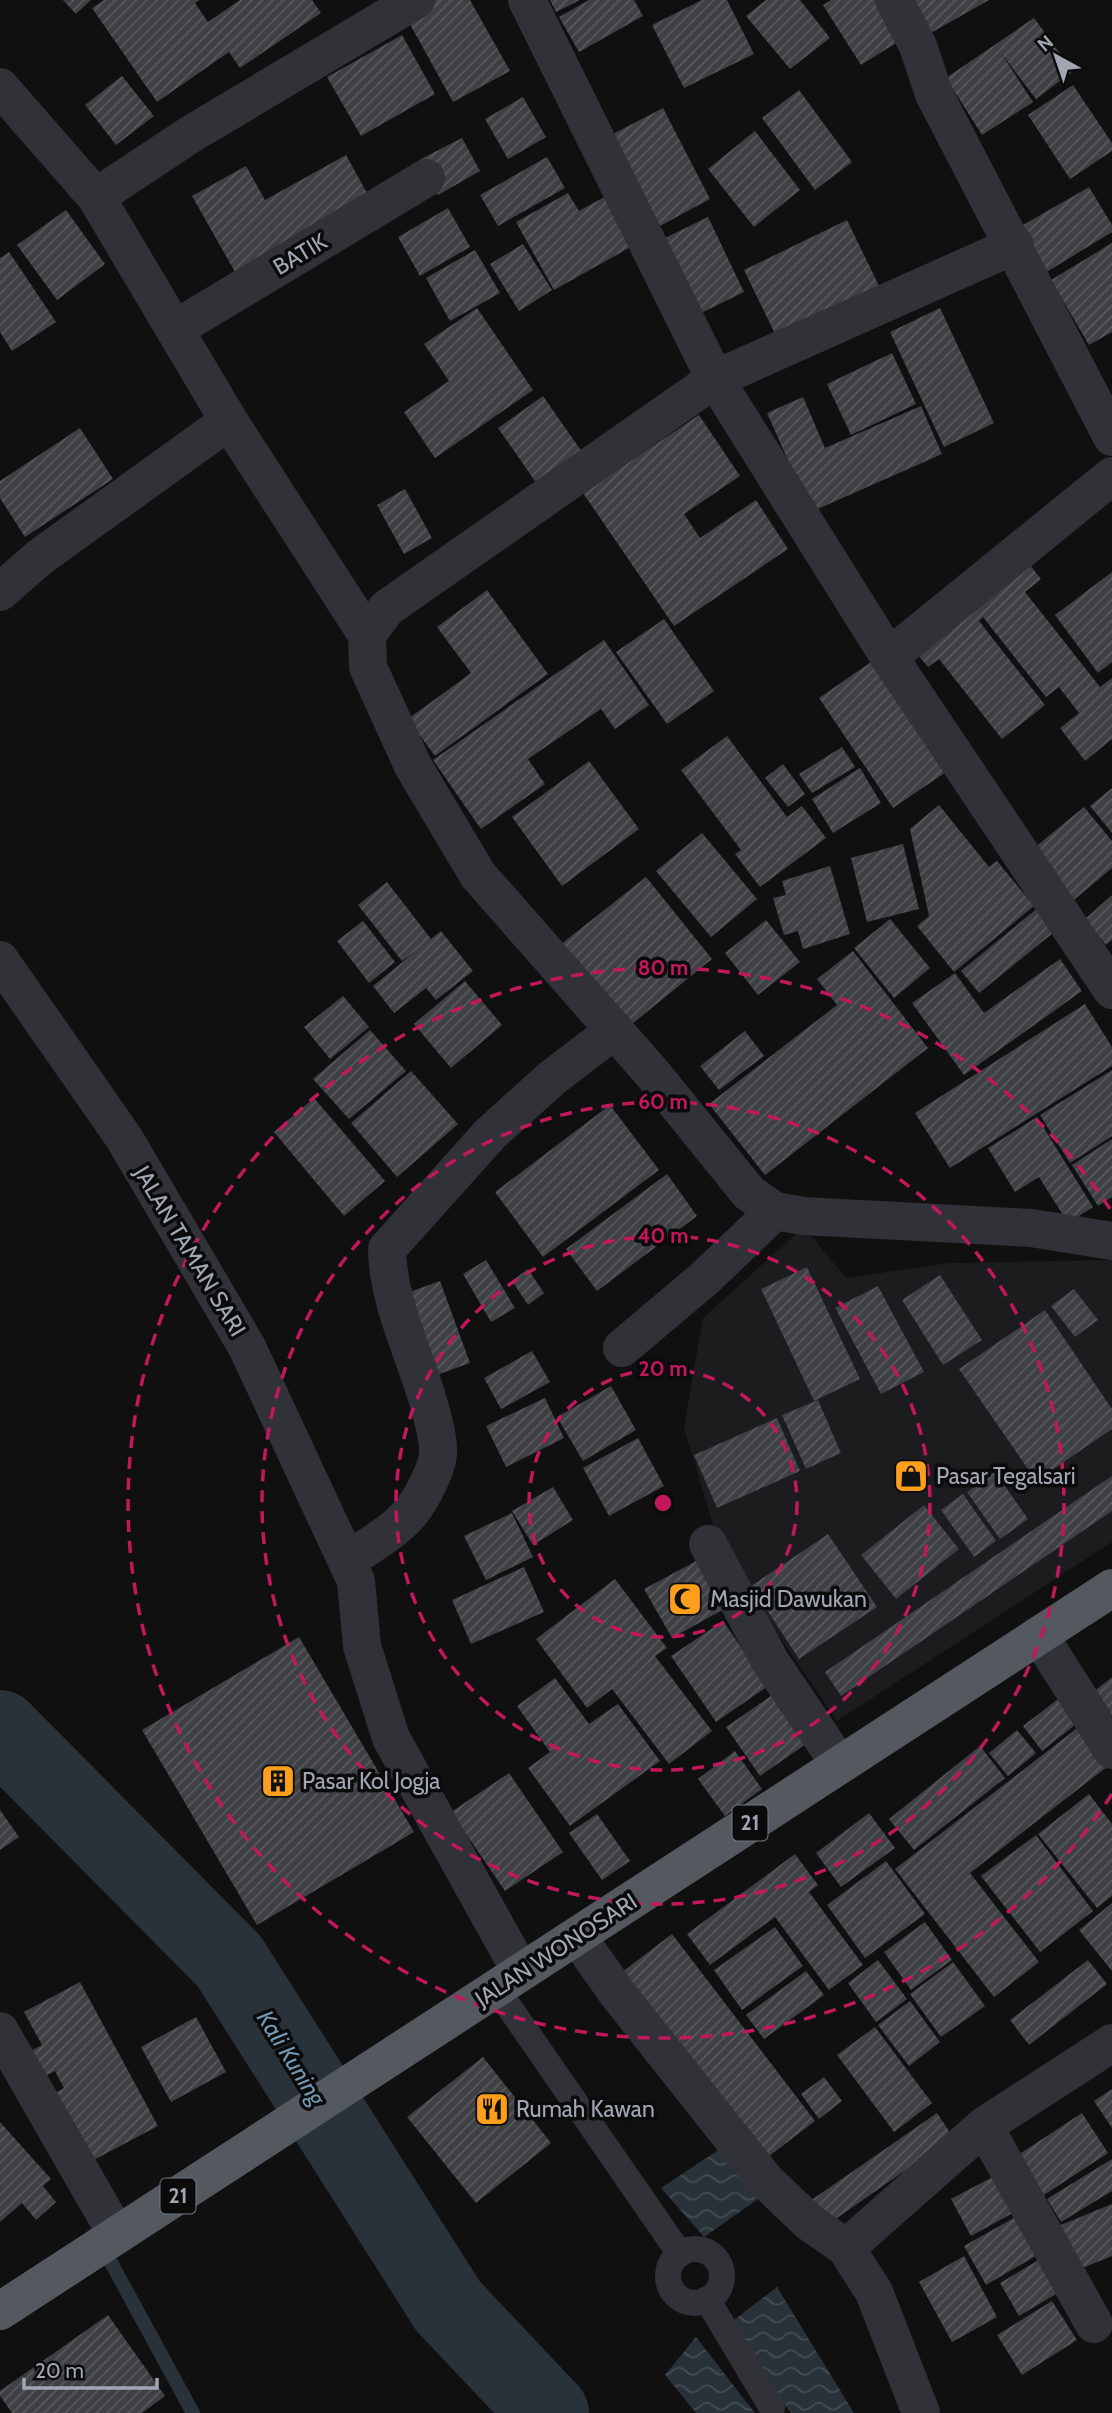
<svg xmlns="http://www.w3.org/2000/svg" width="1112" height="2413" viewBox="0 0 1112 2413" font-family="Cabin,sans-serif">
<defs>
<pattern id="water-waves" width="16" height="10" patternUnits="userSpaceOnUse" patternTransform="scale(1.75)"><rect width="16" height="10" fill="#283238"/><path d="M0 5q4-4 8 0t8 0" fill="none" stroke="#444d52"/></pattern>
<pattern id="building-hatch" width="6" height="6" patternUnits="userSpaceOnUse" patternTransform="scale(1.75)"><rect width="6" height="6" fill="#3e4044"/><path d="M-1 1l2-2M0 6l6-6M5 7l2-2" fill="none" stroke="#57595d"/></pattern>
</defs>
<rect width="100%" height="100%" fill="#101011"/>
<path fill="#1c1c1e" fill-rule="evenodd" d="M804 1227 846 1278 949 1263 1112 1260V1409L1045 1310 960 1369 1036 1481 1112 1429V1542L837 1721 721 1551 684 1428 703 1318ZM807 1267 860 1379 814 1400 761 1289ZM940 1276 982 1340 943 1364 902 1300ZM878 1286 924 1372 881 1394 835 1309ZM818 1400 841 1453 806 1469ZM777 1418 799 1471 717 1508 694 1455ZM924 1505 959 1549 896 1599 861 1555ZM827 1534 876 1606 799 1659 751 1586Z"/>
<g fill="url(#water-waves)">
<path d="M723 2147 761 2197 704 2237 661 2188Z"/>
<path d="M777 2287 854 2413H791L726 2326Z"/>
<path d="M696 2337 755 2413H696L665 2375Z"/>
</g>
<g fill="none" stroke-linecap="round" stroke-linejoin="round">
<path stroke="#283238" stroke-width="14" d="M102 2246 193 2413"/>
<path stroke="#283238" stroke-width="80" d="M0 1730 229 1961 448 2306 549 2413"/>
</g>
<g fill="url(#building-hatch)">
<path d="M63 0H91L76 14Z"/>
<path d="M104 0H199L195 3 208 22 240 0H312L321 13 240 68 229 52 157 102 92 8Z"/>
<path d="M436 0H470L510 71 453 102 406 17Z"/>
<path d="M550 0H580L556 12Z"/>
<path d="M589 0H634L643 16 579 52 559 17Z"/>
<path d="M702 0H727L754 54 684 88 652 25Z"/>
<path d="M766 0H800L830 38 790 69 746 16Z"/>
<path d="M831 0H880L904 38 861 65 823 5Z"/>
<path d="M909 0H989L929 34Z"/>
<path d="M1034 18 1073 71 1036 99 1001 53 1033 102 982 135 946 78Z"/>
<path d="M402 35 435 94 361 136 327 77Z"/>
<path d="M122 76 154 116 116 145 85 105Z"/>
<path d="M1073 85 1112 143V151L1070 179 1028 115Z"/>
<path d="M799 90 852 162 815 190 762 118Z"/>
<path d="M523 97 546 137 508 159 485 119Z"/>
<path d="M663 108 710 199 658 227 611 135Z"/>
<path d="M755 131 800 190 754 227 708 169Z"/>
<path d="M462 138 480 171 438 195 419 160Z"/>
<path d="M346 155 373 204 239 279 192 196 246 166 265 200Z"/>
<path d="M547 157 565 188 498 226 480 195Z"/>
<path d="M1089 187 1112 225V232L1045 273 1018 228Z"/>
<path d="M568 193 579 211 608 195 636 244 554 290 516 222Z"/>
<path d="M448 208 470 247 420 276 398 237Z"/>
<path d="M66 210 105 264 57 300 17 245Z"/>
<path d="M708 217 744 292 697 315 661 240Z"/>
<path d="M847 220 881 290 778 340 744 270Z"/>
<path d="M1112 243V332L1089 345 1051 280Z"/>
<path d="M523 244 552 290 519 311 490 264Z"/>
<path d="M475 250 500 293 450 321 426 278Z"/>
<path d="M9 252 56 322 12 351 0 332V258Z"/>
<path d="M477 308 533 390 435 458 404 412 449 381 424 344Z"/>
<path d="M940 308 994 423 944 447 890 332Z"/>
<path d="M892 353 916 404 851 435 827 384Z"/>
<path d="M543 396 589 462 544 494 498 428Z"/>
<path d="M803 397 825 448 921 406 942 454 811 512 767 413Z"/>
<path d="M699 415 740 476 684 514 700 538 756 500 788 549 674 626 583 493Z"/>
<path d="M80 428 113 479 25 537 0 498V481Z"/>
<path d="M405 489 432 538 404 554 377 505Z"/>
<path d="M1025 559 1041 579 1025 592 1100 687 1112 678V739L1085 761 1060 728 1079 713 1059 687 1046 697 983 617 979 621 1045 705 1002 739 939 659 928 667 912 648Z"/>
<path d="M1112 572V662L1098 673 1055 615Z"/>
<path d="M487 590 548 674 435 756 408 719 471 673 437 627Z"/>
<path d="M664 619 714 691 667 724 616 652Z"/>
<path d="M604 640 649 705 615 729 601 709 528 759 545 784 481 829 433 760Z"/>
<path d="M874 660 949 770 893 808 819 698Z"/>
<path d="M727 736 787 817 802 806 826 838 760 887 735 854 741 850 681 770Z"/>
<path d="M842 747 855 767 812 793 799 774Z"/>
<path d="M589 761 639 829 562 886 512 817Z"/>
<path d="M783 764 805 794 788 807 765 778Z"/>
<path d="M860 768 881 803 833 833 812 799Z"/>
<path d="M1112 788V833L1090 806Z"/>
<path d="M939 805 989 867 997 861 1034 906 954 972 917 926 929 916 910 829Z"/>
<path d="M1084 807 1112 841V868L1069 904 1028 853Z"/>
<path d="M702 833 757 899 711 937 656 871Z"/>
<path d="M903 844 919 909 867 922 851 858Z"/>
<path d="M830 866 850 934 803 949 798 931 784 935 773 898 786 895 782 881Z"/>
<path d="M646 877 712 959 627 1028 560 945Z"/>
<path d="M387 882 431 939 441 931 473 971 436 1000 426 988 394 1013 373 986 420 948 402 961 358 905Z"/>
<path d="M1112 895V940L1106 945 1085 919Z"/>
<path d="M1039 907 1058 929 979 993 961 971Z"/>
<path d="M890 919 930 968 894 998 854 948Z"/>
<path d="M766 920 800 962 758 995 725 953Z"/>
<path d="M363 921 395 962 369 983 337 941Z"/>
<path d="M853 951 928 1048 765 1175 709 1104 837 1005 817 979Z"/>
<path d="M1060 959 1082 991 964 1075 912 1003 955 973 984 1013Z"/>
<path d="M465 981 502 1025 451 1068 414 1024Z"/>
<path d="M343 996 369 1027 330 1059 304 1027Z"/>
<path d="M1085 1004 1112 1047V1066L950 1168 915 1113Z"/>
<path d="M370 1030 406 1071 349 1119 313 1079Z"/>
<path d="M745 1031 764 1056 719 1090 700 1066Z"/>
<path d="M1112 1070V1136L1070 1163 1040 1115Z"/>
<path d="M411 1071 458 1124 397 1177 351 1123Z"/>
<path d="M314 1098 385 1181 344 1216 274 1132Z"/>
<path d="M610 1105 659 1170 543 1257 495 1192Z"/>
<path d="M1037 1117 1093 1207 1068 1223 1039 1177 1015 1192 988 1148Z"/>
<path d="M1112 1139V1197L1098 1206 1072 1165Z"/>
<path d="M667 1174 697 1216 597 1291 566 1249Z"/>
<path d="M486 1260 515 1308 491 1322 463 1274Z"/>
<path d="M807 1267 860 1379 814 1401 761 1289Z"/>
<path d="M528 1269 544 1293 528 1305 512 1281Z"/>
<path d="M940 1275 982 1340 943 1365 902 1300Z"/>
<path d="M440 1281 470 1363 434 1376 404 1294Z"/>
<path d="M878 1286 924 1372 881 1394 835 1308Z"/>
<path d="M1074 1289 1098 1320 1075 1337 1051 1306Z"/>
<path d="M1045 1310 1112 1409V1429L1036 1481 959 1369Z"/>
<path d="M532 1351 550 1382 501 1409 484 1378Z"/>
<path d="M611 1386 636 1430 583 1461 557 1417Z"/>
<path d="M545 1398 564 1438 506 1467 486 1426Z"/>
<path d="M818 1400 841 1453 806 1469 782 1415Z"/>
<path d="M777 1418 800 1471 717 1508 694 1455Z"/>
<path d="M638 1438 664 1486 609 1516 583 1468Z"/>
<path d="M995 1472 1028 1519 1000 1539 967 1492Z"/>
<path d="M1112 1476V1511L841 1696 825 1672Z"/>
<path d="M553 1487 573 1520 533 1545 512 1511Z"/>
<path d="M963 1494 996 1541 974 1557 941 1510Z"/>
<path d="M924 1505 959 1549 896 1599 861 1555Z"/>
<path d="M512 1513 533 1557 486 1580 464 1536Z"/>
<path d="M828 1534 877 1607 799 1659 751 1586Z"/>
<path d="M698 1560 724 1609 672 1638 644 1589Z"/>
<path d="M524 1567 544 1612 471 1644 452 1600Z"/>
<path d="M615 1579 667 1648 655 1656 712 1731 669 1764 612 1689 587 1708 536 1639Z"/>
<path d="M723 1621 768 1686 716 1722 671 1656Z"/>
<path d="M299 1637 414 1832 257 1925 142 1730Z"/>
<path d="M1112 1677V1731L1086 1698Z"/>
<path d="M555 1678 589 1724 618 1704 660 1761 570 1826 528 1768 550 1752 517 1706Z"/>
<path d="M775 1693 809 1742 760 1776 726 1727Z"/>
<path d="M1066 1693 1085 1717 1042 1751 1023 1726Z"/>
<path d="M1085 1722 1112 1763 970 1873 1039 1962 994 1997 895 1869Z"/>
<path d="M1017 1730 1036 1753 1008 1776 989 1753Z"/>
<path d="M980 1746 1005 1778 914 1850 889 1819Z"/>
<path d="M735 1751 762 1789 725 1816 698 1779Z"/>
<path d="M509 1773 563 1852 505 1891 451 1812Z"/>
<path d="M1089 1794 1112 1824V1896L1097 1908 1038 1834Z"/>
<path d="M0 1810 19 1837 0 1850Z"/>
<path d="M869 1813 895 1848 841 1887 816 1853Z"/>
<path d="M597 1814 630 1861 602 1880 569 1833Z"/>
<path d="M1036 1835 1093 1911 1040 1952 981 1876Z"/>
<path d="M795 1854 818 1885 809 1892 863 1965 829 1990 775 1917 710 1965 687 1934Z"/>
<path d="M886 1861 925 1914 865 1958 827 1905Z"/>
<path d="M1112 1903V1971L1079 1930Z"/>
<path d="M925 1922 952 1960 911 1990 884 1952Z"/>
<path d="M775 1927 803 1966 742 2010 714 1970Z"/>
<path d="M672 1934 815 2121 764 2160 622 1972Z"/>
<path d="M878 1960 907 1999 876 2022 848 1983Z"/>
<path d="M1088 1960 1107 1984 1029 2045 1010 2020Z"/>
<path d="M953 1962 985 2006 941 2037 910 1994Z"/>
<path d="M806 1971 824 1995 764 2039 746 2015Z"/>
<path d="M80 1982 158 2126 88 2163 52 2095 64 2088 55 2071 41 2078 27 2053 42 2045 24 2012Z"/>
<path d="M910 2001 940 2042 909 2066 878 2025Z"/>
<path d="M196 2017 226 2072 171 2102 141 2047Z"/>
<path d="M875 2027 932 2103 894 2132 837 2055Z"/>
<path d="M483 2057 551 2143 476 2203 407 2117Z"/>
<path d="M824 2077 842 2101 819 2119 801 2094Z"/>
<path d="M1112 2089V2128L1094 2101Z"/>
<path d="M937 2113 953 2137 827 2225 810 2201Z"/>
<path d="M1082 2113 1108 2153 1041 2197 1015 2157Z"/>
<path d="M0 2122 51 2179 43 2186 56 2202 36 2220 22 2203 0 2222Z"/>
<path d="M1112 2159V2191L1061 2222 1047 2199Z"/>
<path d="M1002 2172 1022 2208 971 2236 951 2199Z"/>
<path d="M1112 2204V2256L1075 2271 1056 2227Z"/>
<path d="M1024 2212 1046 2250 986 2285 964 2246Z"/>
<path d="M964 2256 997 2317 952 2342 919 2282Z"/>
<path d="M1042 2258 1061 2291 1019 2316 1000 2283Z"/>
<path d="M1052 2301 1077 2340 1022 2375 997 2335Z"/>
<path d="M108 2315 165 2396 142 2413H12L0 2396V2391Z"/>
</g>
<g fill="none" stroke-linecap="round" stroke-linejoin="round">
<g stroke="#313237" stroke-width="26">
<path d="M496 1988 680 2254"/>
<circle cx="695" cy="2276" r="27"/>
<path d="M707 2299 772 2408"/>
</g>
<g stroke="#313237" stroke-width="38">
<path d="M527 0 715 379 889 657 1112 990"/>
<path d="M894 0 918 46 934 94 1112 437"/>
<path d="M0 87 96 197 229 421 367 635"/>
<path d="M96 197 191 134 416 0"/>
<path d="M1015 245 715 379 387 608 367 635 368 667 413 766 478 875 652 1073 749 1193 775 1211 803 1216 1031 1228 1112 1241"/>
<path d="M175 329 426 178"/>
<path d="M0 592 40 557 229 421"/>
<path d="M889 657 1112 476"/>
<path d="M0 960 124 1138 247 1347 356 1581 362 1646 391 1738 521 1972"/>
<path d="M622 1348 705 1278 775 1211"/>
<path d="M708 1544 770 1661 840 1765"/>
<path d="M347 1561C368 1546 393 1533 410 1513 421 1500 436 1471 438 1455 439 1440 434 1423 430 1408 416 1356 388 1304 387 1249L490 1134 552 1078 615 1030"/>
<path d="M1039 1635 1112 1750"/>
<path d="M577 1936 617 1993 766 2181 809 2222 846 2248 874 2292 921 2413"/>
<path d="M0 2031 117 2235"/>
<path d="M984 2126 1094 2324"/>
<path d="M846 2248 984 2126 1112 2043"/>
</g>
<path stroke="#54585f" stroke-width="38" d="M0 2311 1112 1588"/>
</g>
<g fill="none" stroke="#c2185b" stroke-width="3.5" stroke-dasharray="12 9">
<circle cx="663" cy="1503" r="134"/>
<circle cx="663" cy="1503" r="267"/>
<circle cx="663" cy="1503" r="401"/>
<path d="M1112 1794A535 535 0 1 1 1112 1212"/>
</g>
<defs>
<g id="shop-square" transform="scale(1.75)"><rect x="-9" y="-9" width="18" height="18" rx="4" fill="#fe9f1b" stroke="#0b0b0c"/><path d="M-5-2.5h2.3a2.7 3.5 0 0 1 5.4 0H5L5.5 6h-11ZM-1.5-2.5h3a1.5 2.3 0 0 0-3 0Z" fill="#111"/></g>
<g id="mosque-square" transform="scale(1.75)"><rect x="-9" y="-9" width="18" height="18" rx="4" fill="#fe9f1b" stroke="#0b0b0c"/><path d="M3.5-4.9A6 6 0 1 0 3.5 4.9A5 5 0 1 1 3.5-4.9Z" fill="#111"/></g>
<g id="building-square" transform="scale(1.75)"><rect x="-9" y="-9" width="18" height="18" rx="4" fill="#fe9f1b" stroke="#0b0b0c"/><path d="M-4-6H4V6H1V3H-1V6H-4ZM-2.5-4.3h1.7v1.8h-1.7ZM.8-4.3h1.7v1.8H.8ZM-2.5-1h1.7V.8h-1.7ZM.8-1h1.7V.8H.8Z" fill="#111"/></g>
<g id="restaurant-square" transform="scale(1.75)"><rect x="-9" y="-9" width="18" height="18" rx="4" fill="#fe9f1b" stroke="#0b0b0c"/><path d="M-5-6h1v4h1v-4h1v4h1v-4h1v5L-1.5 .5V6h-2V.5L-5-1ZM5-6V6H3V1.5H1.5Q1.5-4 5-6Z" fill="#111"/></g>
</defs>
<g fill-rule="evenodd">
<use href="#shop-square" x="911" y="1476"/>
<use href="#mosque-square" x="685" y="1599"/>
<use href="#building-square" x="278" y="1781"/>
<use href="#restaurant-square" x="492" y="2109"/>
</g>
<g text-anchor="middle" stroke-width="7" stroke-linejoin="round" paint-order="stroke">
<g fill="#0b0b0c" stroke="#737881" stroke-width="2">
<rect x="732.5" y="1805.5" width="35" height="35" rx="5"/>
<rect x="160.5" y="2178.5" width="35" height="35" rx="5"/>
</g>
<g font-size="21" font-weight="bold" fill="#a0a7b3">
<text x="750" y="1830">21</text>
<text x="178" y="2203">21</text>
</g>
<g font-size="23" fill="#a0a7b3" stroke="#0b0b0c">
<text transform="translate(300 254) rotate(-31)" y="8">BATIK</text>
<text transform="translate(190 1251) rotate(59)" y="8">JALAN TAMAN SARI</text>
<text transform="translate(556 1950) rotate(-33)" y="8">JALAN WONOSARI</text>
</g>
<g font-size="23" fill="#a0a7b3" stroke="#0b0b0c" text-anchor="start">
<text x="936" y="1484">Pasar Tegalsari</text>
<text x="710" y="1607">Masjid Dawukan</text>
<text x="302" y="1789">Pasar Kol Jogja</text>
<text x="516" y="2117">Rumah Kawan</text>
</g>
<g font-size="24" font-style="italic" fill="#739ab2" stroke="#0b0b0c">
<text transform="translate(291 2058) rotate(58)" y="8">Kali Kuning</text>
</g>
</g>
<circle cx="663" cy="1503" r="10" fill="#c2185b" stroke="#0b0b0c" stroke-width="3.5"/>
<g font-size="21" text-anchor="middle" font-weight="bold" fill="#c2185b" stroke="#0b0b0c" stroke-width="7" stroke-linejoin="round" paint-order="stroke">
<text x="663" y="975">80 m</text>
<text x="663" y="1109">60 m</text>
<text x="663" y="1243">40 m</text>
<text x="663" y="1376">20 m</text>
</g>
<g transform="translate(1056 56) rotate(320)" stroke="#0b0b0c" stroke-width="5" paint-order="stroke">
<path d="M0-5L12 26L0 18L-12 26Z" fill="#a0a7b3"/>
<text y="-10" font-size="19" font-weight="bold" text-anchor="middle" fill="#a0a7b3">N</text>
</g>
<path d="M24 2378v10h133v-10" fill="none" stroke="#a0a7b3" stroke-width="3.5"/>
<text x="35" y="2378" font-size="21" fill="#a0a7b3" stroke="#0b0b0c" stroke-width="5" paint-order="stroke">20 m</text>
</svg>
